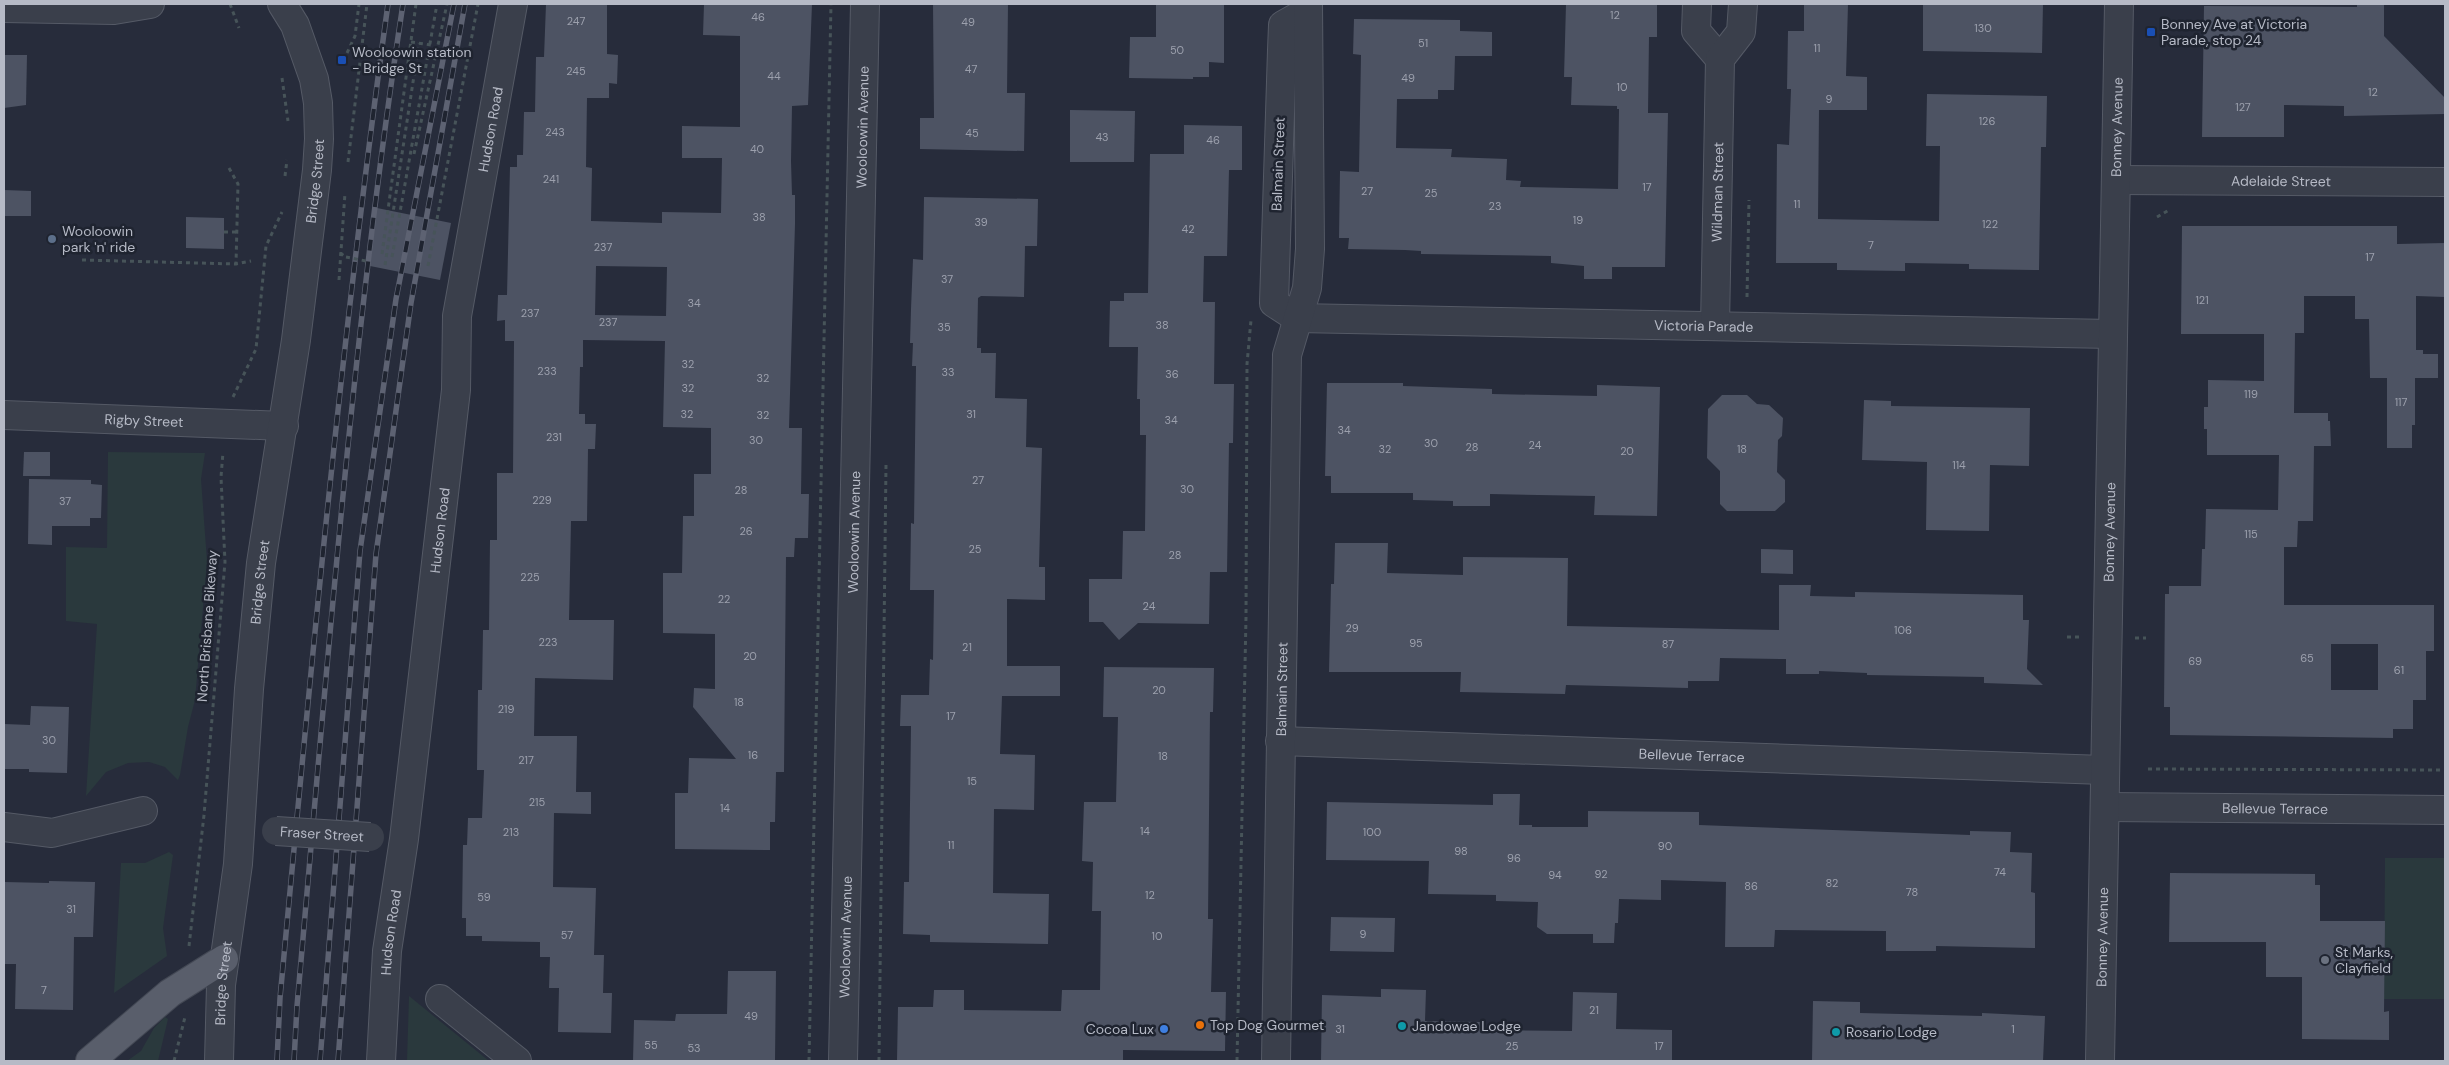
<svg xmlns="http://www.w3.org/2000/svg" width="2449" height="1065" viewBox="0 0 2449 1065" font-family="'DM Sans',sans-serif">
<rect width="100%" height="100%" fill="#272c3b"/>
<g fill="#2a393d">
<path d="M108 452 205 453 201 479 207 561 195 700 188 727 180 775 178 780 165 767 149 762 128 763 106 772 86 796 97 624 66 621V547L107 548Z"/>
<path d="M169 852 173 855 163 928 167 956 114 993 121 863H145Z"/>
<path d="M2385 858H2445V999H2384Z"/>
<path d="M409 996 489 1061H407Z"/>
<path d="M165 1017 168 1019 158 1061H127L141 1051 154 1028Z"/>
</g>
<g fill="#4d5363" fill-rule="evenodd">
<path d="M546 4H607V54L618 55 617 84 609 83V98H587L586 167 592 168 591 221 662 223V212L721 213 722 158H682V126L740 127V36L703 35 704 4H812L808 105 792 106 791 161 792 195H795V224L789 428H802L801 494H809L808 538H795L794 557H786L784 772H776L775 822H770V850L675 849V793H688L689 758 736 759 693 707 694 688 715 689V634L663 633V573H682L683 516H694V474H711V428L663 427 665 341 583 340V367H580L579 414H585V424H596L595 449H588L587 521H571L569 620H614L613 680 535 678 534 736H577L576 792H591V814L554 813 553 887 596 888 594 955H604L603 993H612L611 1033 558 1032 559 988H549L550 957H540V942L482 941V936H466V918H462L463 845H467L468 818H482L484 770H477L478 690H482L483 630H489L490 540H497V473H513L514 341H505V320L497 321 498 295H507L510 167H517V155H523L524 112H535L536 57H544ZM596 266 667 267 666 316 595 315Z"/>
<path d="M933 4H1008L1007 93H1025L1024 151 920 149V118H934Z"/>
<path d="M1156 4H1224V63L1209 62V77H1193V79L1129 78 1130 37H1156Z"/>
<path d="M1566 4H1657V37H1649L1648 113H1668L1665 267H1612V279H1584V266L1551 263V256L1421 254V251L1405 250 1348 249 1349 238H1339L1340 171 1359 172 1361 55 1353 54 1354 19 1460 20V31L1492 32V56H1455L1454 90H1438V99H1397L1396 148 1452 149 1451 157 1507 159 1506 180 1521 181 1520 187 1618 189 1619 109H1617V106L1571 105 1572 77H1564Z"/>
<path d="M1804 4H1848L1846 76 1867 77V110H1819L1818 219 1939 221 1940 146H1926L1927 94 2047 96 2046 147H2041L2039 270 1969 269V264L1905 263V271L1837 270V263H1776L1777 144 1789 145 1791 89H1787L1788 31H1804Z"/>
<path d="M1923 4H2043L2042 53 1923 51Z"/>
<path d="M2357 4H2384V36L2445 98V114L2344 116V106L2284 105V137H2202L2204 6 2357 7Z"/>
<path d="M4 55H27L26 105 4 108Z"/>
<path d="M1070 110 1135 111 1134 162H1070Z"/>
<path d="M1184 125 1242 126V170H1229L1227 256H1204L1203 302H1215L1214 384H1234L1233 443H1229L1227 572H1210L1209 624 1138 623 1119 640 1103 622H1089V579H1122L1123 531H1145L1146 435H1140V399H1137L1138 347H1109L1110 301H1124V293H1148L1150 154H1184Z"/>
<path d="M4 190 31 191V216H4Z"/>
<path d="M924 197 1038 199 1037 246H1025L1024 297 981 296 978 298 977 348H981V353H996L995 398 1027 399 1026 447 1042 448 1039 567H1045V600L1007 599V666H1060V696H1002L1000 754 1035 755 1034 810 994 809 993 893 1049 894 1048 944 930 942V935L903 934 904 882H909L911 726H900L901 695H929L930 659 933 660 934 590H910L911 523 914 524 916 366H912L913 343H910L911 309 913 259 923 260Z"/>
<path d="M377 208 451 223 440 280 365 265Z"/>
<path d="M186 217 224 218V249L186 248Z"/>
<path d="M2182 226H2397V244L2445 243V297L2416 296V350H2423V354H2438V378H2415V425H2412V448H2387V378H2370L2369 319H2355V296H2304V333H2295L2294 413H2328V421H2330L2331 446H2314L2313 521H2298L2297 547H2284V605H2434V651H2426V700H2413V729H2393V738L2170 735V707H2164L2165 594H2169V586H2201L2202 549H2205L2206 509 2278 510 2279 455H2207V429H2204V407H2208V380L2264 381V334H2181ZM2331 644H2378V690H2331Z"/>
<path d="M1327 383H1403V386L1492 389V394L1597 396V385L1660 387 1657 516 1594 515 1595 496 1490 494V506H1453V501L1413 500V493H1331V476H1325Z"/>
<path d="M1722 395H1747L1757 404 1769 405 1783 418 1782 436 1778 440 1777 472 1785 480V502L1775 511H1727L1720 504V471L1707 458 1708 409Z"/>
<path d="M1864 400 1891 401V406L2030 408 2029 466 1990 465 1989 531 1926 530 1927 462 1862 460Z"/>
<path d="M24 452H50V476H23Z"/>
<path d="M29 479 91 480V484L102 485 101 518H90V526H52V545L28 544Z"/>
<path d="M1335 543H1388L1387 573 1463 575V557L1568 558 1567 626 1779 630V585H1811L1810 596 1855 597V592L2023 595V620H2029L2027 669 2043 685 1984 683V677L1867 675V673L1819 671V674H1786V659L1720 658 1719 681H1688V688L1566 685 1565 694 1460 692 1461 672H1329L1331 584H1334Z"/>
<path d="M1761 549 1793 550V574L1761 573Z"/>
<path d="M1104 667 1214 668 1213 712H1210L1208 919H1213L1211 992H1226L1225 1051 1123 1050V1061H897L898 1007H933L934 990H964V1010L1061 1011 1062 990H1100L1101 911H1092L1093 862 1082 861 1084 802H1116L1118 717H1103Z"/>
<path d="M31 706 69 707 67 773 29 772V769H4V724L30 725Z"/>
<path d="M1493 794H1520L1519 825H1532V827H1588V811L1699 812V825L1970 835V831L2011 832 2010 852 2032 853 2031 892 2035 893V948L1936 946V951H1886V931L1775 930 1774 947H1725L1726 882 1661 880V900L1619 899 1618 923H1615L1614 943H1593V934H1547L1537 927 1538 902 1496 901V895L1428 894 1429 861 1326 860 1327 802 1493 805Z"/>
<path d="M2170 873 2315 874V885H2320V921H2385L2384 1012 2389 1011V1040L2302 1039V977H2266V942H2169Z"/>
<path d="M49 881 95 882 93 937H74L73 1010 15 1009 16 964H4V882L49 883Z"/>
<path d="M1331 917 1395 918 1394 952 1330 951Z"/>
<path d="M728 971H776L775 1061H633L634 1020 675 1021 676 1014H727Z"/>
<path d="M1381 989 1426 990 1425 1021 1481 1022V1030L1572 1031 1573 992 1617 993 1616 1029 1672 1030V1061H1321L1322 995 1381 997Z"/>
<path d="M1813 1001 1860 1002V1013L1982 1016V1013L2045 1016 2043 1061H1812Z"/>
</g>
<g fill="none" stroke-linecap="round" stroke-linejoin="round">
<g stroke="#555a66" stroke-width="30">
<g id="minor">
<path d="M1697 4 1696 31 1720 59"/>
<path d="M4 8 114 10 150 4"/>
<path id="s1" d="M1308 11 1283 25 1282 50 1274 303 1297 318 2112 334"/>
<path id="s2" d="M2116 180 2445 182"/>
<path id="s3" d="M1715 326 1720 59 1741 32 1743 4"/>
<path id="s4" d="M4 415 284 426"/>
<path id="s5" d="M1280 741 2104 770"/>
<path id="s6" d="M2105 807 2445 810"/>
<path d="M4 827 52 833 143 811"/>
<path d="M440 999 517 1061"/>
<path id="s7" d="M219 1061 221 985 238 864 249 689 261 563 296 340 317 170 319 139 318 103 314 79 295 25 282 4"/>
<path id="s8" d="M381 1061 387 951 404 839 456 390 457 316 513 4"/>
<path id="s9" d="M843 1061 865 4"/>
<path id="s10" d="M1276 1061 1287 355 1307 288 1310 249 1308 4"/>
<path id="s11" d="M2100 1061 2119 4"/>
</g>
</g>
<g stroke="#434854" stroke-width="30">
<path id="major" d="M90 1061 170 993 224 959"/>
</g>
<g stroke="#475459" stroke-width="3" stroke-dasharray="4 4" stroke-linecap="butt">
<path d="M230 4 239 28"/>
<path d="M411 42 431 45"/>
<path d="M347 53 355 36 359 4"/>
<path d="M282 78 288 121"/>
<path d="M414 154 447 4"/>
<path d="M348 162 367 4"/>
<path d="M229 168 238 184 236 264"/>
<path d="M285 176 287 160"/>
<path d="M2157 217 2169 210"/>
<path d="M224 232H237"/>
<path d="M340 253 346 257"/>
<path d="M382 254 416 4"/>
<path d="M392 257 437 4"/>
<path d="M82 260 236 264 251 261"/>
<path d="M385 265 419 43"/>
<path d="M428 266 478 4"/>
<path d="M339 280 345 193"/>
<path d="M1747 297 1749 200"/>
<path d="M233 397 256 349 266 246 282 212"/>
<path d="M2067 637H2079"/>
<path d="M2135 638H2146"/>
<path d="M2148 769 2445 770"/>
<path d="M189 946 204 815 225 562 221 477 223 452"/>
<path d="M174 1061 185 1017"/>
<path d="M809 1061 831 4"/>
<path d="M879 1061 886 464"/>
<path d="M1237 1061 1246 617 1247 364 1251 320"/>
</g>
<use href="#minor" stroke="#3a3f4b" stroke-width="28"/>
<use href="#major" stroke="#595e6b" stroke-width="28"/>
<g stroke="#5d6272" stroke-width="5.5">
<g id="rail">
<path d="M277 1061 280 998C311 666 342 334 388 4"/>
<path d="M294 1061 297 1006C327 671 352 336 403 4"/>
<path d="M320 1061 360 551 396 299 454 4"/>
<path d="M338 1061 376 554 411 303 465 4"/>
</g>
</g>
<use href="#rail" stroke="#1f2430" stroke-width="4" stroke-dasharray="11" stroke-linecap="butt"/>
<g stroke="#555a66" stroke-width="30" stroke-linecap="butt">
<g id="minor-bridge">
<path id="s12" d="M276 831 370 837"/>
</g>
</g>
<path stroke="#475459" stroke-width="3" stroke-dasharray="4 4" stroke-linecap="butt" d="M346 257 366 261"/>
<use href="#minor-bridge" stroke="#3a3f4b" stroke-width="28"/>
</g>
<g fill="#1a4fb4" stroke="#1f2430" stroke-width="2">
<rect x="2146" y="27" width="10" height="10" rx="2.5"/>
<rect x="337" y="55" width="10" height="10" rx="2.5"/>
</g>
<circle fill="#5c6f8a" stroke="#1f2430" stroke-width="2" cx="52" cy="239" r="5"/>
<circle fill="#6b7280" stroke="#1f2430" stroke-width="2" cx="2325" cy="960" r="5"/>
<circle fill="#e8710a" stroke="#1f2430" stroke-width="2" cx="1200" cy="1025" r="5"/>
<g fill="#0f9aa8" stroke="#1f2430" stroke-width="2">
<circle cx="1402" cy="1026" r="5"/>
<circle cx="1836" cy="1032" r="5"/>
</g>
<circle fill="#3f7fe0" stroke="#1f2430" stroke-width="2" cx="1164" cy="1029" r="5"/>
<g text-anchor="middle" stroke-width="5" stroke-linejoin="round" paint-order="stroke">
<g font-size="11" fill="#9ca0ad">
<text x="1615" y="19">12</text>
<text x="758" y="21">46</text>
<text x="576" y="25">247</text>
<text x="968" y="26">49</text>
<text x="1983" y="32">130</text>
<text x="1423" y="47">51</text>
<text x="1817" y="52">11</text>
<text x="1177" y="54">50</text>
<text x="971" y="73">47</text>
<text x="576" y="75">245</text>
<text x="774" y="80">44</text>
<text x="1408" y="82">49</text>
<text x="1622" y="91">10</text>
<text x="2373" y="96">12</text>
<text x="1829" y="103">9</text>
<text x="2243" y="111">127</text>
<text x="1987" y="125">126</text>
<text x="555" y="136">243</text>
<text x="972" y="137">45</text>
<text x="1102" y="141">43</text>
<text x="1213" y="144">46</text>
<text x="757" y="153">40</text>
<text x="551" y="183">241</text>
<text x="1647" y="191">17</text>
<text x="1367" y="195">27</text>
<text x="1431" y="197">25</text>
<text x="1797" y="208">11</text>
<text x="1495" y="210">23</text>
<text x="759" y="221">38</text>
<text x="1578" y="224">19</text>
<text x="981" y="226">39</text>
<text x="1990" y="228">122</text>
<text x="1188" y="233">42</text>
<text x="1871" y="249">7</text>
<text x="603" y="251">237</text>
<text x="2370" y="261">17</text>
<text x="947" y="283">37</text>
<text x="2202" y="304">121</text>
<text x="694" y="307">34</text>
<text x="530" y="317">237</text>
<text x="608" y="326">237</text>
<text x="1162" y="329">38</text>
<text x="944" y="331">35</text>
<text x="688" y="368">32</text>
<text x="547" y="375">233</text>
<text x="948" y="376">33</text>
<text x="1172" y="378">36</text>
<text x="763" y="382">32</text>
<text x="688" y="392">32</text>
<text x="2251" y="398">119</text>
<text x="2401" y="406">117</text>
<text x="687" y="418">32</text>
<text x="971" y="418">31</text>
<text x="763" y="419">32</text>
<text x="1171" y="424">34</text>
<text x="1344" y="434">34</text>
<text x="554" y="441">231</text>
<text x="756" y="444">30</text>
<text x="1431" y="447">30</text>
<text x="1535" y="449">24</text>
<text x="1472" y="451">28</text>
<text x="1385" y="453">32</text>
<text x="1742" y="453">18</text>
<text x="1627" y="455">20</text>
<text x="1959" y="469">114</text>
<text x="978" y="484">27</text>
<text x="1187" y="493">30</text>
<text x="741" y="494">28</text>
<text x="542" y="504">229</text>
<text x="65" y="505">37</text>
<text x="746" y="535">26</text>
<text x="2251" y="538">115</text>
<text x="975" y="553">25</text>
<text x="1175" y="559">28</text>
<text x="530" y="581">225</text>
<text x="724" y="603">22</text>
<text x="1149" y="610">24</text>
<text x="1352" y="632">29</text>
<text x="1903" y="634">106</text>
<text x="548" y="646">223</text>
<text x="1416" y="647">95</text>
<text x="1668" y="648">87</text>
<text x="967" y="651">21</text>
<text x="750" y="660">20</text>
<text x="2307" y="662">65</text>
<text x="2195" y="665">69</text>
<text x="2399" y="674">61</text>
<text x="1159" y="694">20</text>
<text x="739" y="706">18</text>
<text x="506" y="713">219</text>
<text x="951" y="720">17</text>
<text x="49" y="744">30</text>
<text x="753" y="759">16</text>
<text x="1163" y="760">18</text>
<text x="526" y="764">217</text>
<text x="972" y="785">15</text>
<text x="537" y="806">215</text>
<text x="725" y="812">14</text>
<text x="1145" y="835">14</text>
<text x="511" y="836">213</text>
<text x="1372" y="836">100</text>
<text x="951" y="849">11</text>
<text x="1665" y="850">90</text>
<text x="1461" y="855">98</text>
<text x="1514" y="862">96</text>
<text x="2000" y="876">74</text>
<text x="1601" y="878">92</text>
<text x="1555" y="879">94</text>
<text x="1832" y="887">82</text>
<text x="1751" y="890">86</text>
<text x="1912" y="896">78</text>
<text x="1150" y="899">12</text>
<text x="484" y="901">59</text>
<text x="71" y="913">31</text>
<text x="1363" y="938">9</text>
<text x="567" y="939">57</text>
<text x="1157" y="940">10</text>
<text x="44" y="994">7</text>
<text x="1594" y="1014">21</text>
<text x="751" y="1020">49</text>
<text x="1340" y="1033">31</text>
<text x="2013" y="1033">1</text>
<text x="651" y="1049">55</text>
<text x="1512" y="1050">25</text>
<text x="1659" y="1050">17</text>
<text x="694" y="1052">53</text>
</g>
<g font-size="14" fill="#b6bac6" stroke="#1f2430" text-anchor="start">
<text x="2161" y="29">Bonney Ave at Victoria<tspan x="2161" dy="16">Parade, stop 24</tspan></text>
<text x="352" y="57">Wooloowin station<tspan x="352" dy="16">- Bridge St</tspan></text>
<text x="62" y="236">Wooloowin<tspan x="62" dy="16">park 'n' ride</tspan></text>
<text x="2335" y="957">St Marks,<tspan x="2335" dy="16">Clayfield</tspan></text>
<text x="1210" y="1030">Top Dog Gourmet</text>
<text x="1412" y="1031">Jandowae Lodge</text>
<text x="1154" y="1034" text-anchor="end">Cocoa Lux</text>
<text x="1846" y="1037">Rosario Lodge</text>
</g>
<g font-size="14" fill="#b6bac6" stroke="#1f2430">
<text dy="5" stroke="none"><textPath href="#s9" startOffset="934">Wooloowin Avenue</textPath></text>
<text dy="5" stroke="none"><textPath href="#s11" startOffset="934">Bonney Avenue</textPath></text>
<text dy="5" stroke="none"><textPath href="#s8" startOffset="939">Hudson Road</textPath></text>
<text transform="translate(1278 164) rotate(-88)" y="5">Balmain Street</text>
<text dy="5" stroke="none"><textPath href="#s7" startOffset="886">Bridge Street</textPath></text>
<text dy="5" stroke="none"><textPath href="#s2" startOffset="165">Adelaide Street</textPath></text>
<text dy="5" stroke="none"><textPath href="#s3" startOffset="134">Wildman Street</textPath></text>
<text dy="5" stroke="none"><textPath href="#s1" startOffset="741">Victoria Parade</textPath></text>
<text dy="5" stroke="none"><textPath href="#s4" startOffset="140">Rigby Street</textPath></text>
<text dy="5" stroke="none"><textPath href="#s8" startOffset="534">Hudson Road</textPath></text>
<text dy="5" stroke="none"><textPath href="#s9" startOffset="529">Wooloowin Avenue</textPath></text>
<text dy="5" stroke="none"><textPath href="#s11" startOffset="529">Bonney Avenue</textPath></text>
<text dy="5" stroke="none"><textPath href="#s7" startOffset="481">Bridge Street</textPath></text>
<text transform="translate(207 626) rotate(-86)" y="5">North Brisbane Bikeway</text>
<text dy="5" stroke="none"><textPath href="#s10" startOffset="372">Balmain Street</textPath></text>
<text dy="5" stroke="none"><textPath href="#s5" startOffset="412">Bellevue Terrace</textPath></text>
<text dy="5" stroke="none"><textPath href="#s6" startOffset="170">Bellevue Terrace</textPath></text>
<text dy="5" stroke="none"><textPath href="#s12" startOffset="46">Fraser Street</textPath></text>
<text dy="5" stroke="none"><textPath href="#s8" startOffset="129">Hudson Road</textPath></text>
<text dy="5" stroke="none"><textPath href="#s9" startOffset="124">Wooloowin Avenue</textPath></text>
<text dy="5" stroke="none"><textPath href="#s11" startOffset="124">Bonney Avenue</textPath></text>
<text dy="5" stroke="none"><textPath href="#s7" startOffset="78">Bridge Street</textPath></text>
</g>
</g>
<rect width="2449" height="1065" fill="none" stroke="#b6bac6" stroke-width="10"/>
</svg>
